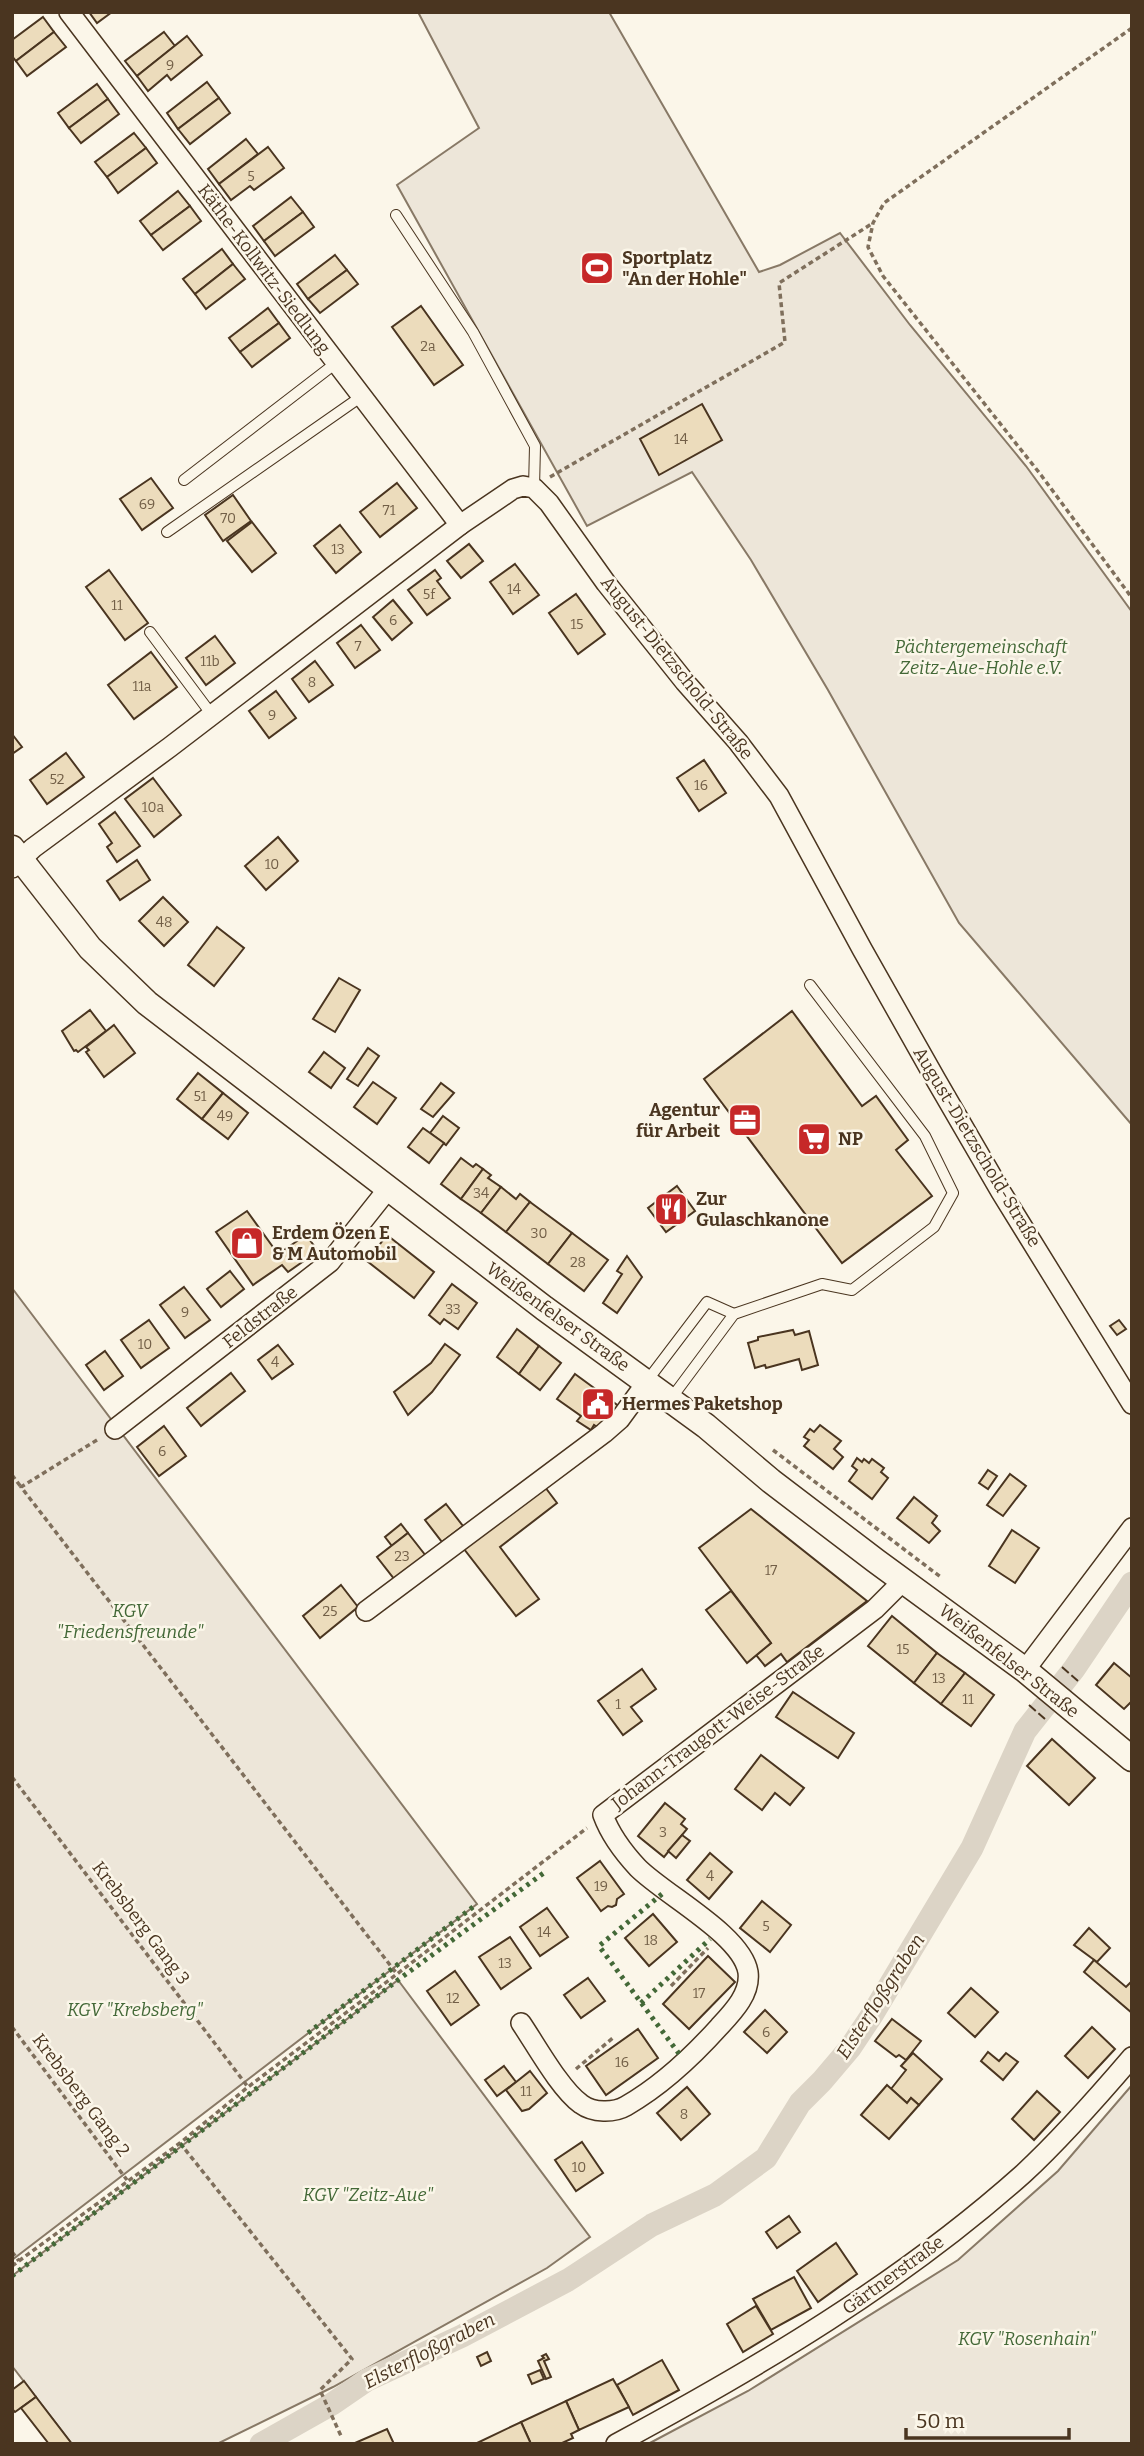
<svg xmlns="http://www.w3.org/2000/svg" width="1144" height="2456" viewBox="0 0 1144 2456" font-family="Bitter,serif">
<rect width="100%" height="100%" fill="#fbf6e9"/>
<g fill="#ede6d9" stroke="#887966" stroke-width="2">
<path d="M418 12H609L759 272 780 265 840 233 910 325 1026 466 1132 612V1125L959 923 828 690 751 560 692 472 587 526 397 185 479 128Z"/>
<path d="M12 1288 477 1904 12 2260Z"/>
<path d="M398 1980 590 2237 547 2268 333 2387 217 2444H72L12 2366V2276Z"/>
<path d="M1132 2085V2444H648L748 2391 958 2260 1058 2171Z"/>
</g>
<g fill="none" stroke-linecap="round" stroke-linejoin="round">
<path stroke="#dcd4c6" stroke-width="23" d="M261 2444 332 2404 367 2380 462 2336 568 2280 652 2225 715 2195 766 2158 800 2103 822 2081 850 2048 872 2015 972 1848 1025 1731 1074 1669 1132 1583"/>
</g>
<g fill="#ecdcbc" stroke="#4a3520" stroke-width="2">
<path d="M89 12H112L97 23Z"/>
<path d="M43 17 54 32 16 61 12 56V40Z"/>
<path d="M54 32 66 47 27 76 16 61Z"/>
<path d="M164 32 175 46 137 76 125 61Z"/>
<path d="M187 36 202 55 171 80 167 75 148 91 137 76Z"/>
<path d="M207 82 219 98 178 129 167 113Z"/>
<path d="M97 84 108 99 69 128 58 113Z"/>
<path d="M219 98 230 113 190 144 178 129Z"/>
<path d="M108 99 119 114 81 143 69 128Z"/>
<path d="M134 133 146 148 107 177 95 162Z"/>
<path d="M246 139 258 154 219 184 208 169Z"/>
<path d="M268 147 284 168 254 190 250 186 231 200 219 184Z"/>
<path d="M146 148 157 163 118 193 107 177Z"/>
<path d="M178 191 190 206 151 235 140 221Z"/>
<path d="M291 197 303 212 264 241 253 226Z"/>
<path d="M190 206 201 221 163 250 151 235Z"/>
<path d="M303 212 314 227 275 256 264 241Z"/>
<path d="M222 249 233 264 195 294 183 279Z"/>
<path d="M335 255 347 270 308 299 297 284Z"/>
<path d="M233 264 245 279 206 309 195 294Z"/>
<path d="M347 270 358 284 320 313 308 299Z"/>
<path d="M421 306 463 365 434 385 392 327Z"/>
<path d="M268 308 279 323 240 352 229 338Z"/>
<path d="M279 323 290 338 252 367 240 352Z"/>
<path d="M702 404 722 440 659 475 640 439Z"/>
<path d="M151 478 173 508 142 530 120 499Z"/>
<path d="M397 483 417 508 380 537 360 512Z"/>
<path d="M233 495 251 521 223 541 205 515Z"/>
<path d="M252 522 276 553 252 572 227 541Z"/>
<path d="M340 525 361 552 336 573 314 546Z"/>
<path d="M469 544 483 561 461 578 447 561Z"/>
<path d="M515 564 539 595 513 614 490 582Z"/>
<path d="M109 570 148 623 125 640 86 587Z"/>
<path d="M435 570 441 578 437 581 450 598 427 615 408 590Z"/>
<path d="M576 594 605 634 578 654 549 613Z"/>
<path d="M393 600 412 623 392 640 373 617Z"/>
<path d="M361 625 380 650 355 668 337 643Z"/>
<path d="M215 636 235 663 206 685 186 658Z"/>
<path d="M151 652 177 687 134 719 108 685Z"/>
<path d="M315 661 333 685 309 702 292 679Z"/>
<path d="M276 691 296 718 269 738 249 711Z"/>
<path d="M12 734 22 747 12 754Z"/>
<path d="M66 753 84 777 47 804 30 780Z"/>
<path d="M704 760 726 793 699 811 677 778Z"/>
<path d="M153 778 181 815 154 837 125 799Z"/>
<path d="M115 812 140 846 117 862 107 847 112 843 99 824Z"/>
<path d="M278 837 298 861 266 890 245 866Z"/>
<path d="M137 860 150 880 120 900 107 881Z"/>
<path d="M163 897 188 922 164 946 139 921Z"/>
<path d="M217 927 244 948 214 986 188 965Z"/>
<path d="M339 978 360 990 335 1032 313 1019Z"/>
<path d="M90 1010 106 1031 78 1052 76 1050 74 1051 62 1031Z"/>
<path d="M792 1011 862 1106 876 1096 908 1140 896 1150 932 1196 842 1263 704 1079Z"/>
<path d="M114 1025 135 1053 104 1077 86 1052 89 1050 86 1047Z"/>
<path d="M368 1048 379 1056 358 1086 347 1079Z"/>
<path d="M324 1052 345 1068 331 1088 309 1072Z"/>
<path d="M198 1073 223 1093 202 1119 177 1099Z"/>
<path d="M373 1082 396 1098 377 1124 354 1107Z"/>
<path d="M441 1083 454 1093 433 1117 421 1109Z"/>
<path d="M223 1093 248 1113 228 1139 202 1119Z"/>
<path d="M443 1116 459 1128 446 1145 430 1133Z"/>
<path d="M423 1128 444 1143 429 1163 408 1147Z"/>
<path d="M461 1158 473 1167 476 1164 483 1169 461 1199 441 1184Z"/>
<path d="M483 1169 491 1175 488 1178 501 1187 481 1213 461 1199Z"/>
<path d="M677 1186 695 1211 666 1232 648 1208Z"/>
<path d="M501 1187 516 1199 520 1194 530 1202 506 1232 481 1213Z"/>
<path d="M530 1202 572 1233 548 1264 506 1232Z"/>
<path d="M247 1211 278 1254 306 1235 318 1251 288 1272 282 1265 253 1285 216 1232Z"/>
<path d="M572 1233 608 1260 584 1291 548 1264Z"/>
<path d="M387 1235 434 1272 414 1298 367 1261Z"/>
<path d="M627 1256 642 1277 617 1313 603 1303 622 1274 617 1271Z"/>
<path d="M230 1271 244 1289 221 1307 207 1289Z"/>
<path d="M452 1284 477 1303 458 1329 444 1319 440 1324 429 1315Z"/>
<path d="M184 1287 210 1320 185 1338 160 1305Z"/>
<path d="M149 1320 169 1348 141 1368 121 1340Z"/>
<path d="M1119 1320 1126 1329 1117 1335 1110 1326Z"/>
<path d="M517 1329 539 1346 519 1374 497 1357Z"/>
<path d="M793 1330 795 1335 809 1331 818 1365 802 1370 799 1359 766 1368 765 1365 755 1368 748 1343 758 1340V1337Z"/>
<path d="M445 1344 460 1355 432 1392 408 1415 394 1392 431 1363Z"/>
<path d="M278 1345 293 1364 272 1379 258 1360Z"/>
<path d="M539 1346 561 1363 540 1390 519 1374Z"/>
<path d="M105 1351 123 1376 104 1390 86 1365Z"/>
<path d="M231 1373 245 1391 201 1426 187 1408Z"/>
<path d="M575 1374 620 1407 603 1431 594 1425 591 1430 577 1421 581 1416 557 1399Z"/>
<path d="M820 1425 841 1441 834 1449 843 1457 833 1469 804 1446 809 1440 804 1437 810 1429 814 1432Z"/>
<path d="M164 1426 186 1456 159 1476 137 1447Z"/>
<path d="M857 1458 862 1462 864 1459 869 1463 872 1459 884 1468 881 1472 888 1478 872 1499 849 1481 857 1470 852 1466Z"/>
<path d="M988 1470 997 1476 988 1489 979 1483Z"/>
<path d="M1010 1474 1026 1486 1003 1516 987 1505Z"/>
<path d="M545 1487 557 1503 500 1547 539 1599 516 1616 464 1549Z"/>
<path d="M914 1497 937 1516 932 1523 940 1531 929 1543 897 1518Z"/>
<path d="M446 1504 463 1526 442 1542 425 1520Z"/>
<path d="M751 1509 867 1601 787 1662 781 1654 765 1666 756 1655 771 1643 699 1548Z"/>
<path d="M401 1524 408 1533 392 1546 385 1537Z"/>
<path d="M1012 1530 1039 1548 1015 1583 989 1566Z"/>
<path d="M408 1533 426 1556 395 1580 377 1557Z"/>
<path d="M341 1585 358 1607 320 1638 303 1616Z"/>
<path d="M731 1591 771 1643 747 1663 706 1610Z"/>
<path d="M892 1616 937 1653 914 1683 868 1646Z"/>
<path d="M937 1653 965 1673 941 1704 914 1683Z"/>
<path d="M1114 1663 1132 1678V1701L1124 1709 1096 1685Z"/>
<path d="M642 1669 656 1689 631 1707 642 1721 623 1735 598 1701Z"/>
<path d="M965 1673 994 1695 971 1726 941 1704Z"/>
<path d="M793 1692 854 1733 838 1758 776 1717Z"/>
<path d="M1052 1739 1095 1778 1069 1805 1027 1766Z"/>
<path d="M761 1755 804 1788 790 1805 775 1793 762 1810 735 1789Z"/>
<path d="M665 1803 685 1819 681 1824 687 1829 664 1857 638 1836Z"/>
<path d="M682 1835 690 1841 676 1858 668 1851Z"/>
<path d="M710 1853 732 1872 709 1899 687 1880Z"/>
<path d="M600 1861 624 1894 617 1899 616 1905 612 1907 608 1906 601 1911 577 1878Z"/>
<path d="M762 1901 791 1925 770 1952 740 1928Z"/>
<path d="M547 1908 568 1937 540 1956 520 1927Z"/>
<path d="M653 1914 677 1942 649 1966 625 1938Z"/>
<path d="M1089 1928 1110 1948 1097 1962 1074 1945Z"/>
<path d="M510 1937 531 1968 501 1989 479 1957Z"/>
<path d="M708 1956 735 1982 689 2029 663 2004Z"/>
<path d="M1094 1960 1126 1987 1132 1981V2013L1084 1972Z"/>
<path d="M455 1971 479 2005 451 2025 427 1991Z"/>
<path d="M588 1978 605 2001 581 2018 564 1995Z"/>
<path d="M971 1988 998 2012 975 2037 948 2013Z"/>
<path d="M765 2010 787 2032 767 2053 744 2032Z"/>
<path d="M892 2019 921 2041 906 2060 899 2055 896 2057 875 2041Z"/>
<path d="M1092 2027 1115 2049 1088 2078 1065 2056Z"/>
<path d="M638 2029 658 2058 606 2095 586 2066Z"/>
<path d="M988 2052 999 2061 1006 2053 1018 2062 1003 2080 981 2061Z"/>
<path d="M913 2053 942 2079 919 2105 911 2098 907 2103 891 2089 906 2070 901 2066Z"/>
<path d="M504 2066 516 2082 497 2096 485 2080Z"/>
<path d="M530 2071 547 2093 529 2109 522 2111 506 2090Z"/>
<path d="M887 2085 907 2103 911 2098 919 2105 889 2139 861 2115Z"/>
<path d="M687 2087 710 2114 681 2140 657 2113Z"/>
<path d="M1037 2091 1060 2112 1034 2140 1012 2119Z"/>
<path d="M582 2142 603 2173 576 2191 555 2160Z"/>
<path d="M789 2216 800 2232 777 2248 766 2232Z"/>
<path d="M836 2243 857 2274 818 2302 797 2271Z"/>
<path d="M794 2277 811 2308 771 2330 753 2299Z"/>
<path d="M756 2306 773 2334 743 2352 727 2324Z"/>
<path d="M487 2352 491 2361 481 2366 477 2357Z"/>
<path d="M546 2354 549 2359 544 2361 551 2377 546 2379 538 2361 544 2358 542 2356Z"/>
<path d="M662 2360 679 2390 633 2415 617 2385Z"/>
<path d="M540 2370 544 2379 532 2384 528 2375Z"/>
<path d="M613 2379 629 2407 579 2430 566 2401Z"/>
<path d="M24 2381 36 2397 15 2412 12 2409V2390Z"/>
<path d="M36 2397 72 2444H49L21 2408Z"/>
<path d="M566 2401 579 2430 571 2434 573 2438 560 2444H531L521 2422Z"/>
<path d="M521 2422 531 2444H475Z"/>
<path d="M387 2429 394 2444 355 2443Z"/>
</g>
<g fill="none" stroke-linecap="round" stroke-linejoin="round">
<g stroke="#4a3520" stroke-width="12">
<g id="service">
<path d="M396 215 473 332 535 446 534 488"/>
<path d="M184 480 336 363"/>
<path d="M167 532 362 396"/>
<path d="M150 632 212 715"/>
<path d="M647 1381 707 1302 734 1314"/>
<path d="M670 1400 734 1314 822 1284 852 1290 934 1227 953 1193 925 1136 810 985"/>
</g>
</g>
<g stroke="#4a3520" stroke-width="22">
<g id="minor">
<path d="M69 12 460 525"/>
<path d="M12 868 33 848 170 747 460 525 513 489 523 486 534 488 549 503 606 583 685 682 738 742 779 796 862 949 936 1080 1001 1192 1132 1404"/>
<path d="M115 1429 330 1262 388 1189"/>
<path d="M366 1611 604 1433 620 1419 647 1382"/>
<path d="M1025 1670 1132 1528"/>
<path d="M521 2023C536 2045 560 2089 581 2104 593 2113 614 2113 626 2106 661 2086 692 2057 719 2027 732 2013 751 1994 748 1972 742 1935 665 1895 638 1868 624 1853 610 1834 603 1815L875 1609 903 1581"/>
<path d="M616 2444C759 2367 901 2283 1023 2174 1062 2138 1097 2098 1132 2057"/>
</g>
</g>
<g stroke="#4a3520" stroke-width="27">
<path id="tertiary" d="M12 848 90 948 147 1003 544 1308 706 1426 771 1481 876 1561 1025 1670 1132 1759"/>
</g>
<g stroke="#7f6f5c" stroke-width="3.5" stroke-dasharray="5 3.5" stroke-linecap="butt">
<path d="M1132 28 884 203 873 223 868 247 883 276 1041 475 1132 598"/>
<path d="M550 477 785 342 779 283 873 223"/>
<path d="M97 1440 21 1487 397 1974"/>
<path d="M773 1450 942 1578"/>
<path d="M12 1475 21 1487"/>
<path d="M12 1777 248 2087"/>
<path d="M671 1986 708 1948"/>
<path d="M12 2027 127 2180"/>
<path d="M576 2069 614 2037"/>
<path d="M180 2143 352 2359 320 2390 341 2436"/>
<path d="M12 2252 19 2261"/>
<path d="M12 2266 180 2143 248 2087 397 1974 587 1828"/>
</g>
<use href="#service" stroke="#fbf6e9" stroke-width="10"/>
<use href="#minor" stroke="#fbf6e9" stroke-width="19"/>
<use href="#tertiary" stroke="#fbf6e9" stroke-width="24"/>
<g stroke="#436837" stroke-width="5" stroke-dasharray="3.5 5" stroke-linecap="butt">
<path d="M662 1894 599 1946 680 2055"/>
<path d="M641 2003 710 1939"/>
<path d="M308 2033 477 1904"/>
<path d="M12 2276 398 1980 545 1872"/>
</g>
<g stroke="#4a3520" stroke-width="2" stroke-dasharray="9 3.5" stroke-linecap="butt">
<path d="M1062 1667 1078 1681"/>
<path d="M1029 1705 1045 1719"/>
</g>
</g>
<defs>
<g id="stadium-square" transform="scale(1.75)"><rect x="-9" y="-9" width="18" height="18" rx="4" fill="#c62828" stroke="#fbf6e9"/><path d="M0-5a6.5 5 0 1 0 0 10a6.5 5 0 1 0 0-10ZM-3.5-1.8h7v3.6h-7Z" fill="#fff"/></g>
<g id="office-square" transform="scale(1.75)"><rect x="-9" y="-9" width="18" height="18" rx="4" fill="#c62828" stroke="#fbf6e9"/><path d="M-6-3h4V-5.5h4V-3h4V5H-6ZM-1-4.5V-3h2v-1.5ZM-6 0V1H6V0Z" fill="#fff"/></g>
<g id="supermarket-square" transform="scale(1.75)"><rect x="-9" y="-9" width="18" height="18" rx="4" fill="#c62828" stroke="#fbf6e9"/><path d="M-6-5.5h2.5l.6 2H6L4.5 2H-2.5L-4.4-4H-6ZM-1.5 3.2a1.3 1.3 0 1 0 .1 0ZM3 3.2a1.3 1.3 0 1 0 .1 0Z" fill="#fff"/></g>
<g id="restaurant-square" transform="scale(1.75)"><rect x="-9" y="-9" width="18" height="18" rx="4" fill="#c62828" stroke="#fbf6e9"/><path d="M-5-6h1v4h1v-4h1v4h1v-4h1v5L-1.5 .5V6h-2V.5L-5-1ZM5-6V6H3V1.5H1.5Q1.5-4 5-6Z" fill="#fff"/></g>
<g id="shop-square" transform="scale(1.75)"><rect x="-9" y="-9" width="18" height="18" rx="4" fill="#c62828" stroke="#fbf6e9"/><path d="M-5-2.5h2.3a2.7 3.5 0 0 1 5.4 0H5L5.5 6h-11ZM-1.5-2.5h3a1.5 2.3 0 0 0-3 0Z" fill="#fff"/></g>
<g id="civic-square" transform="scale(1.75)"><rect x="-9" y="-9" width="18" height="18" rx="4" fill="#c62828" stroke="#fbf6e9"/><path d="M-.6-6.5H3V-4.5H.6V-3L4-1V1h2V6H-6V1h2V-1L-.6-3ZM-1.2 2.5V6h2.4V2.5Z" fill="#fff"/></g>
</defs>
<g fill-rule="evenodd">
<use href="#stadium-square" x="597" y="268"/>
<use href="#office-square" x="745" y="1120"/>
<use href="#supermarket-square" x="814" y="1139"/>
<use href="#restaurant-square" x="671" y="1209"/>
<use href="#shop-square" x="247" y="1243"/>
<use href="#civic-square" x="598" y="1404"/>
</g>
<g text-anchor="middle" stroke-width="5" stroke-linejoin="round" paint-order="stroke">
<g font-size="14" fill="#725f47">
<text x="170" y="70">9</text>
<text x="251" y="181">5</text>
<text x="428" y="351">2a</text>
<text x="681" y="444">14</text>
<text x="147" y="509">69</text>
<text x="389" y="515">71</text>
<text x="228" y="523">70</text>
<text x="338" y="554">13</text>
<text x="514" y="594">14</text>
<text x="429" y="599">5f</text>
<text x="117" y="610">11</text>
<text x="393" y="625">6</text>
<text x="577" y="629">15</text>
<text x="358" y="651">7</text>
<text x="210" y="666">11b</text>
<text x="312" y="687">8</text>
<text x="142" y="691">11a</text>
<text x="272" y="720">9</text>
<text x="57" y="784">52</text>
<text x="701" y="790">16</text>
<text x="153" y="812">10a</text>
<text x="272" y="869">10</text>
<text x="164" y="927">48</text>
<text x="200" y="1101">51</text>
<text x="225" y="1121">49</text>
<text x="481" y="1198">34</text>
<text x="539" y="1238">30</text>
<text x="578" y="1267">28</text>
<text x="453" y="1314">33</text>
<text x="185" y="1317">9</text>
<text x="145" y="1349">10</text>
<text x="275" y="1367">4</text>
<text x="162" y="1456">6</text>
<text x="402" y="1561">23</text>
<text x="771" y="1575">17</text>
<text x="330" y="1616">25</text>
<text x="903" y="1654">15</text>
<text x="939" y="1683">13</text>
<text x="968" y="1704">11</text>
<text x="618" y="1709">1</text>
<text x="663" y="1837">3</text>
<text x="710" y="1881">4</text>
<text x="601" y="1891">19</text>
<text x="766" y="1931">5</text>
<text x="544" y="1937">14</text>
<text x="651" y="1945">18</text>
<text x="505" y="1968">13</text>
<text x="699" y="1998">17</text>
<text x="453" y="2003">12</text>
<text x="766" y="2037">6</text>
<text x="622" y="2067">16</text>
<text x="526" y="2096">11</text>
<text x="684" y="2119">8</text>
<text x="579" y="2172">10</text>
</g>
<g font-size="18" font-weight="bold" fill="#4a3520" stroke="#fbf6e9" text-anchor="start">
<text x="622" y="264">Sportplatz<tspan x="622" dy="21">"An der Hohle"</tspan></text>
<text x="720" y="1116" text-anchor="end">Agentur<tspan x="720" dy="21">für Arbeit</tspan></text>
<text x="838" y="1145">NP</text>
<text x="696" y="1205">Zur<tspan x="696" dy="21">Gulaschkanone</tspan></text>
<text x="272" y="1239">Erdem Özen E<tspan x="272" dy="21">&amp; M Automobil</tspan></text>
<text x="622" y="1410">Hermes Paketshop</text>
</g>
<g font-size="18" fill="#4a3520" stroke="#fbf6e9">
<text transform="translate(264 269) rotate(53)" y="6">Käthe-Kollwitz-Siedlung</text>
<text transform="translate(677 668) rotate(51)" y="6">August-Dietzschold-Straße</text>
<text transform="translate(977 1147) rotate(59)" y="6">August-Dietzschold-Straße</text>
<text transform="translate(260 1317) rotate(-38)" y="6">Feldstraße</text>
<text transform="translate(558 1317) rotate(36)" y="6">Weißenfelser Straße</text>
<text transform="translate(1009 1661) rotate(38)" y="6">Weißenfelser Straße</text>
<text transform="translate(718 1727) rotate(-37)" y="6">Johann-Traugott-Weise-Straße</text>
<text transform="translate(141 1923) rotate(53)" y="6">Krebsberg Gang 3</text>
<text transform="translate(81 2095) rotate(53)" y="6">Krebsberg Gang 2</text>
<text transform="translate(893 2275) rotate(-36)" y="6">Gärtnerstraße</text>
</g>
<g font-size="18" font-style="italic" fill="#436837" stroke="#fbf6e9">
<text x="981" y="653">Pächtergemeinschaft<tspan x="981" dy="21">Zeitz-Aue-Hohle e.V.</tspan></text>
<text x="130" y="1617">KGV<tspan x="130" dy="21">"Friedensfreunde"</tspan></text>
<text x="135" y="2016">KGV "Krebsberg"</text>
<text x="368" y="2201">KGV "Zeitz-Aue"</text>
<text x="1027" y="2345">KGV "Rosenhain"</text>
</g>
<g font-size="19" font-style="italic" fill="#4a3520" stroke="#fbf6e9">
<text transform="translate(880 1996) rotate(-57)" y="7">Elsterfloßgraben</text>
<text transform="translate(429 2350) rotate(-27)" y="7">Elsterfloßgraben</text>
</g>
</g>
<rect width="1144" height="2456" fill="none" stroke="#4a3520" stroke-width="28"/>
<path d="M906 2428v10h163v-10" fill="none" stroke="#4a3520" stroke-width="3.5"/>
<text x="916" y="2428" font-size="21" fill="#4a3520" stroke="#fbf6e9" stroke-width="5" paint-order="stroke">50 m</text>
</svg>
